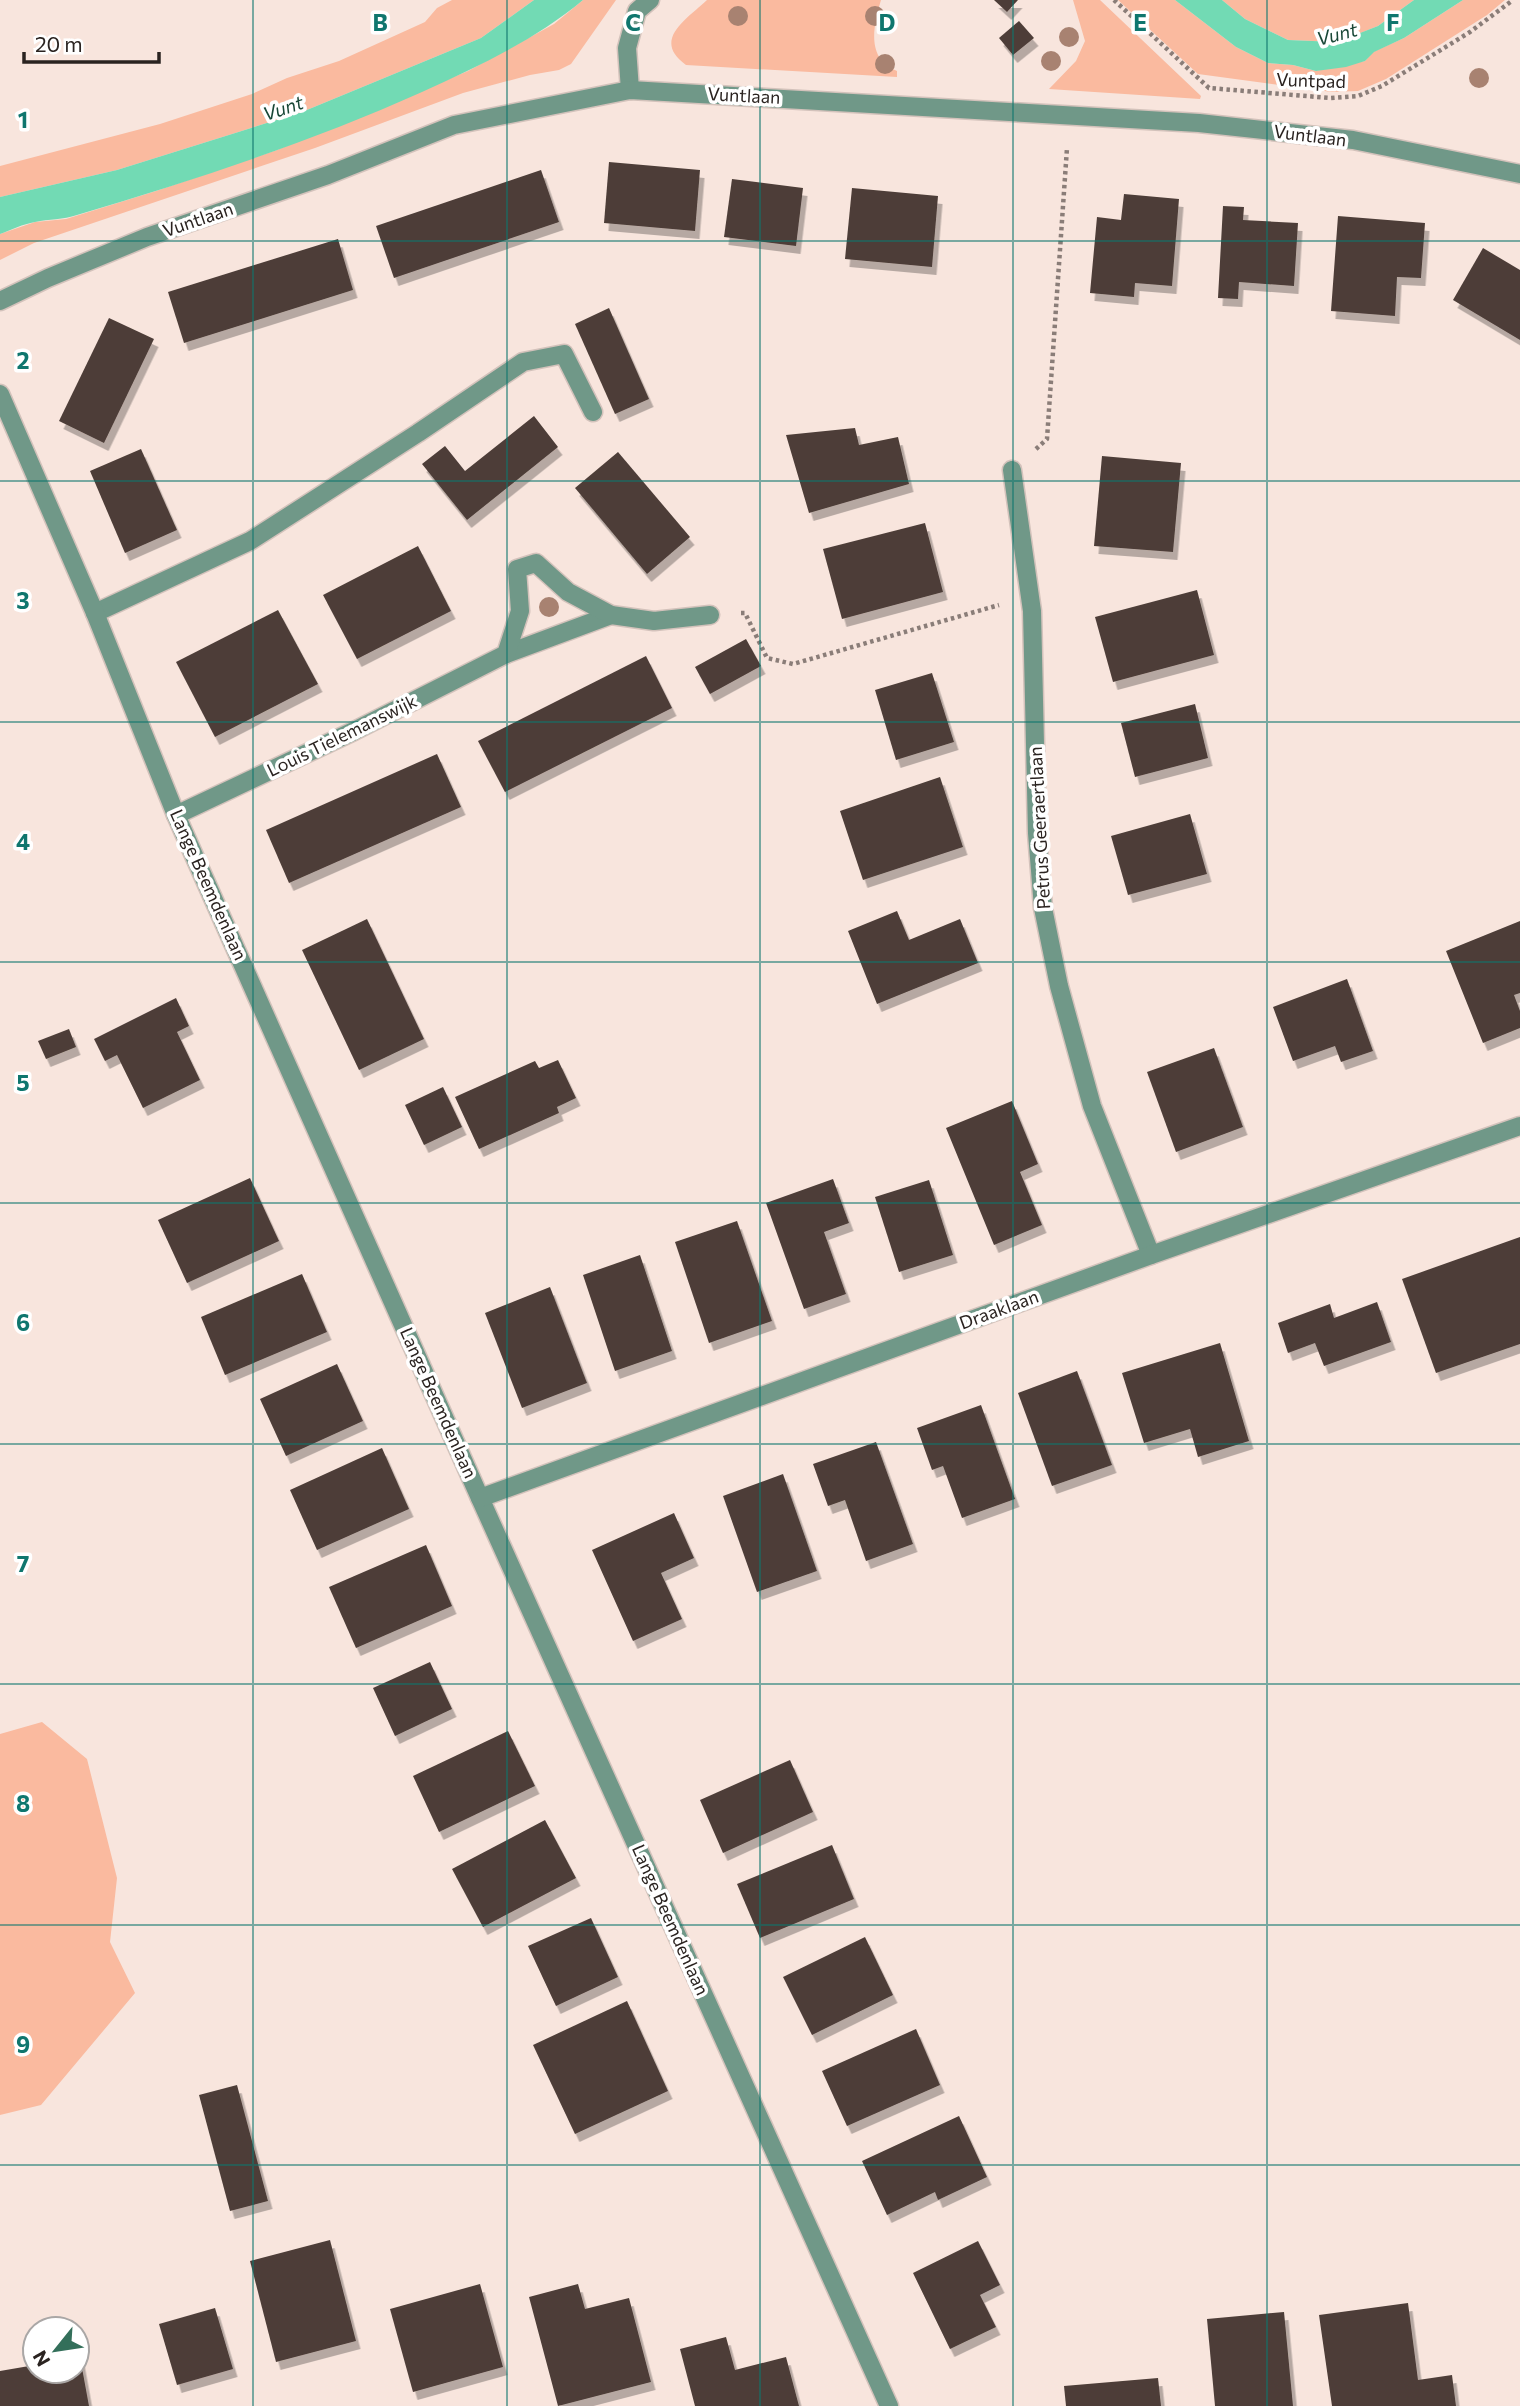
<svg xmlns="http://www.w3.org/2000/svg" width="1520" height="2406" viewBox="0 0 1520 2406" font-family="Commissioner,sans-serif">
<defs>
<filter id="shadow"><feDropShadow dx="4.5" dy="8" stdDeviation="0" flood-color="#0004"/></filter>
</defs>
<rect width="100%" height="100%" fill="#f8e5dd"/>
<g fill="#faba9f">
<path d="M452 0H534L481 38 302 112 117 170 0 197V166L160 124 252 94 287 78 339 61 425 22 437 8Z"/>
<path d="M583 0H616L571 64 559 70 530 75 463 93 315 148 34 243 0 260V234L35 222 66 219 156 191 277 150 468 71 554 24Z"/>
<path d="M707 0H881C873 27 866 59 897 71V77L686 65C651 40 687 19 707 0Z"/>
<path d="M1073 0H1100L1201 96 1200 99 1049 89 1076 61 1085 41Z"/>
<path d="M1118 0H1175L1236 47 1268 63 1293 65 1316 71 1365 61 1373 52 1404 38 1463 0H1505L1487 15 1386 79 1358 91 1332 92 1198 74Z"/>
<path d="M1222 0H1414L1378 26 1338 42 1288 40 1245 19Z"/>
<path d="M42 1722 87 1759 117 1878 110 1942 135 1993 41 2105 0 2115V1734Z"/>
</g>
<g fill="#72dab4">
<path d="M534 0H583C535 40 479 66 422 92 311 142 194 180 77 215 63 220 49 219 35 222 23 224 11 230 0 234V197L117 170 302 112 481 38Z"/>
<path d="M1175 0H1222L1245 19 1288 40 1337 42 1378 26 1414 0H1463L1404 38 1374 52 1365 61 1346 67 1316 71 1293 65 1268 63 1236 47Z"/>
</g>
<g fill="#4d3e38" filter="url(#shadow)">
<path d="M994 0H1018L1007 12Z"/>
<path d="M1019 21 1034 38 1013 55 999 38Z"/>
<path d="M609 162 700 170 695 231 604 223Z"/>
<path d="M541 170 559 222 394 278 376 226Z"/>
<path d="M732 179 803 188 796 246 724 237Z"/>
<path d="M852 188 938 196 932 267 845 259Z"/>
<path d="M1124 194 1179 199 1172 286 1135 283 1134 297 1090 293 1097 217 1121 220Z"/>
<path d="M1223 206 1244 207 1243 220 1298 223 1294 286 1239 282 1238 299 1218 298Z"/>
<path d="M1338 216 1425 223 1421 278 1397 277 1395 316 1331 311Z"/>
<path d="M338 239 353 290 184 343 168 292Z"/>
<path d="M1483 248 1520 270V340L1453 300Z"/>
<path d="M609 308 649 399 615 414 575 324Z"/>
<path d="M109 318 154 339 104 443 59 421Z"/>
<path d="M534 416 558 447 467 520 422 464 445 446 465 471Z"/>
<path d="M855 428 859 445 898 437 909 484 809 513 786 435Z"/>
<path d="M141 449 177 530 125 553 90 471Z"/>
<path d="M618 452 690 537 647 574 575 488Z"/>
<path d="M1102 456 1181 463 1173 552 1094 546Z"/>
<path d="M925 523 943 592 842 619 823 549Z"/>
<path d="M418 546 451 611 357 659 323 595Z"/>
<path d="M1197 590 1214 655 1113 682 1095 617Z"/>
<path d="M278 610 318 684 215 737 176 662Z"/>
<path d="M746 639 761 666 710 694 695 667Z"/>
<path d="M646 656 672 708 505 792 478 741Z"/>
<path d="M932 673 954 742 896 760 875 690Z"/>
<path d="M1195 704 1208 758 1135 777 1121 723Z"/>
<path d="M437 754 461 807 289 883 266 830Z"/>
<path d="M940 777 963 847 863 880 840 811Z"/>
<path d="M1190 814 1207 874 1128 895 1111 836Z"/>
<path d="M897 911 909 940 960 919 978 963 877 1004 848 931Z"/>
<path d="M367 919 424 1039 359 1070 302 950Z"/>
<path d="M1520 921V993L1514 995 1520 1011V1028L1483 1043 1446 951Z"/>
<path d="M1347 979 1373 1051 1341 1062 1335 1046 1293 1061 1273 1007Z"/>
<path d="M176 998 189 1026 177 1032 200 1080 143 1108 117 1055 105 1061 94 1039Z"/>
<path d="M69 1029 76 1047 46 1059 38 1041Z"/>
<path d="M1214 1048 1243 1127 1176 1152 1147 1072Z"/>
<path d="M558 1060 576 1098 557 1107 559 1113 479 1149 455 1097 535 1061 539 1068Z"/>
<path d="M443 1087 462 1127 424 1145 405 1105Z"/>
<path d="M1012 1101 1038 1164 1020 1172 1042 1225 994 1245 946 1128Z"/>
<path d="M250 1178 279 1241 187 1283 158 1220Z"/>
<path d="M833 1179 849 1223 824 1232 846 1294 804 1309 766 1203Z"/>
<path d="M929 1180 953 1255 899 1272 875 1197Z"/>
<path d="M737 1221 772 1321 709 1343 675 1242Z"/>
<path d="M1520 1237V1344L1436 1373 1402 1279Z"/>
<path d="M640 1255 672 1351 615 1371 583 1275Z"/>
<path d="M302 1274 327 1332 225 1375 201 1317Z"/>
<path d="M550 1287 587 1383 522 1408 485 1313Z"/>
<path d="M1377 1302 1391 1342 1324 1366 1315 1343 1288 1353 1278 1323 1330 1304 1334 1318Z"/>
<path d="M1220 1343 1249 1441 1198 1457 1190 1429 1144 1443 1122 1373Z"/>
<path d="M337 1364 363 1421 286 1456 260 1399Z"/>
<path d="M1077 1371 1112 1465 1052 1486 1018 1393Z"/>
<path d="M981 1405 1015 1499 962 1518 943 1466 932 1470 917 1428Z"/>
<path d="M876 1442 913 1544 866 1561 845 1500 828 1506 813 1464Z"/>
<path d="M382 1448 409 1509 317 1550 290 1490Z"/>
<path d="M783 1474 817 1571 757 1592 723 1496Z"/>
<path d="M674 1513 694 1558 661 1573 682 1619 633 1641 592 1550Z"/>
<path d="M426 1545 452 1606 356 1648 329 1587Z"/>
<path d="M430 1662 452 1709 395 1736 373 1688Z"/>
<path d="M508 1731 535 1786 439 1832 413 1776Z"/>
<path d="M790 1760 813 1812 723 1853 700 1800Z"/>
<path d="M545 1820 576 1878 483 1927 452 1869Z"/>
<path d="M832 1845 854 1899 760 1938 737 1884Z"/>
<path d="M591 1918 618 1977 556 2006 528 1946Z"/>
<path d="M865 1937 893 1995 812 2035 783 1977Z"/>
<path d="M627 2001 668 2091 575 2134 533 2045Z"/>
<path d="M916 2029 940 2085 847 2126 822 2071Z"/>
<path d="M237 2085 268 2201 230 2211 199 2095Z"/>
<path d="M959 2116 987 2177 938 2200 935 2192 887 2215 862 2161Z"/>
<path d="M330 2240 356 2341 276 2362 250 2261Z"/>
<path d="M978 2241 1000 2285 980 2295 996 2327 950 2349 913 2273Z"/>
<path d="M480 2284 503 2367 413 2392 390 2309Z"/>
<path d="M578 2284 585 2309 629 2298 651 2382 558 2406 529 2297Z"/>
<path d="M1408 2303 1418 2380 1452 2375 1456 2406H1332L1319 2315Z"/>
<path d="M215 2308 233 2369 177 2385 159 2324Z"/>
<path d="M1284 2312 1293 2406H1215L1207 2319Z"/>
<path d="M726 2337 735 2370 786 2357 799 2406H695L680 2349Z"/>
<path d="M77 2357H80L89 2406H0V2371L35 2365V2371H77Z"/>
<path d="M1158 2378 1161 2406H1066L1064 2386Z"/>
</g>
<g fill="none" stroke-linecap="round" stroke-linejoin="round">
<g stroke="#d3c2bb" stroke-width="21">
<path id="service" d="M95 613 250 541 418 433 523 362 564 354 593 412"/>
</g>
<g stroke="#d3c2bb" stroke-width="21">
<g id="minor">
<path d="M630 90 627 48 637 11 650 0"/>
<path d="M0 301 48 278 147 237 328 175 454 125 630 90 1199 123 1353 140 1520 174"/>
<path d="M0 394 95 613 176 815 480 1498 889 2406"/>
<path d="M1012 470 1032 611 1037 833 1043 908 1059 986 1092 1106 1151 1255"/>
<path d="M506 654 611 615"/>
<path d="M176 815 354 731 506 654 520 611 517 569 536 563 568 592 611 615 654 621 710 615"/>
<path d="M480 1498 1151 1255 1520 1126"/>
</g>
</g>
<g stroke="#8a7d78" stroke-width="4.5" stroke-dasharray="3.5 3.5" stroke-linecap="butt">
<path d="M1114 0 1209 88 1330 98 1358 96 1382 86 1470 32 1513 0"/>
<path d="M1036 449 1047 439 1067 148"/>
<path d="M741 613H745L767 658 793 664 999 605"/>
</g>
<use href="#service" stroke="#709888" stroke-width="18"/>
<use href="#minor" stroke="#709888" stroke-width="18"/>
</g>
<g fill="#a88271">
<circle cx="738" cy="16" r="10"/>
<circle cx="875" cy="16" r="10"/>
<circle cx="1069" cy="37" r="10"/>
<circle cx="1051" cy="61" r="10"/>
<circle cx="885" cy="64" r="10"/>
<circle cx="1479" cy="78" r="10"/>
<circle cx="549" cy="607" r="10"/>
</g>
<path fill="none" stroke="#0f766e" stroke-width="2" stroke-opacity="0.55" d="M253 0V2406M507 0V2406M760 0V2406M1013 0V2406M1267 0V2406M0 241H1520M0 481H1520M0 722H1520M0 962H1520M0 1203H1520M0 1444H1520M0 1684H1520M0 1925H1520M0 2165H1520"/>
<g text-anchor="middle" stroke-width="7" stroke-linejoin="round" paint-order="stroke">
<g font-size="18" fill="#2a2320" stroke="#fff">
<text transform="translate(1311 81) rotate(2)" y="6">Vuntpad</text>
<text transform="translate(744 96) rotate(3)" y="6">Vuntlaan</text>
<text transform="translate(1310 136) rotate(7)" y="6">Vuntlaan</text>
<text transform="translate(198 220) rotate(-19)" y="6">Vuntlaan</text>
<text transform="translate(342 736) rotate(-26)" y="6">Louis Tielemanswijk</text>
<text transform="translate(1040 828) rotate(-93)" y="6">Petrus Geeraertlaan</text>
<text transform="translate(208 885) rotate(66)" y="6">Lange Beemdenlaan</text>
<text transform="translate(999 1310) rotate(-20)" y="6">Draaklaan</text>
<text transform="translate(438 1403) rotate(66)" y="6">Lange Beemdenlaan</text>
<text transform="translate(670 1920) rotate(66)" y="6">Lange Beemdenlaan</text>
</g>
<g font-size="19" font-style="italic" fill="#194737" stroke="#fff">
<text transform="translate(1337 34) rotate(-15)" y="7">Vunt</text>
<text transform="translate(283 108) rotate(-19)" y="7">Vunt</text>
</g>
</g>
<g font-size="23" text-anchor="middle" font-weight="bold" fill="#0f766e" stroke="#fff" stroke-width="7" stroke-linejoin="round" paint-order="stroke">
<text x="380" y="31">B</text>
<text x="633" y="31">C</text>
<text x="887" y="31">D</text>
<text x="1140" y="31">E</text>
<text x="1393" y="31">F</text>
<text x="23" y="128">1</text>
<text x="23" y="369">2</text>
<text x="23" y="609">3</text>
<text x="23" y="850">4</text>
<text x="23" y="1091">5</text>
<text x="23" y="1331">6</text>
<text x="23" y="1572">7</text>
<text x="23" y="1812">8</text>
<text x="23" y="2053">9</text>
</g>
<g transform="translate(56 2350) rotate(240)"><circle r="33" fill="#ffffff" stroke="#aaa7a6" stroke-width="2"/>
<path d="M0-5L12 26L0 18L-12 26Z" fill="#336f5a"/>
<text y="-10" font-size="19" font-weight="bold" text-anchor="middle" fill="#2a2320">N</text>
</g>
<path d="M24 52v10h135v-10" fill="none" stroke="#2a2320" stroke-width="3.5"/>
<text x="35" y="52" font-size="21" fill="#2a2320" stroke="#ffffff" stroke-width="5" paint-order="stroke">20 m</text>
</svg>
